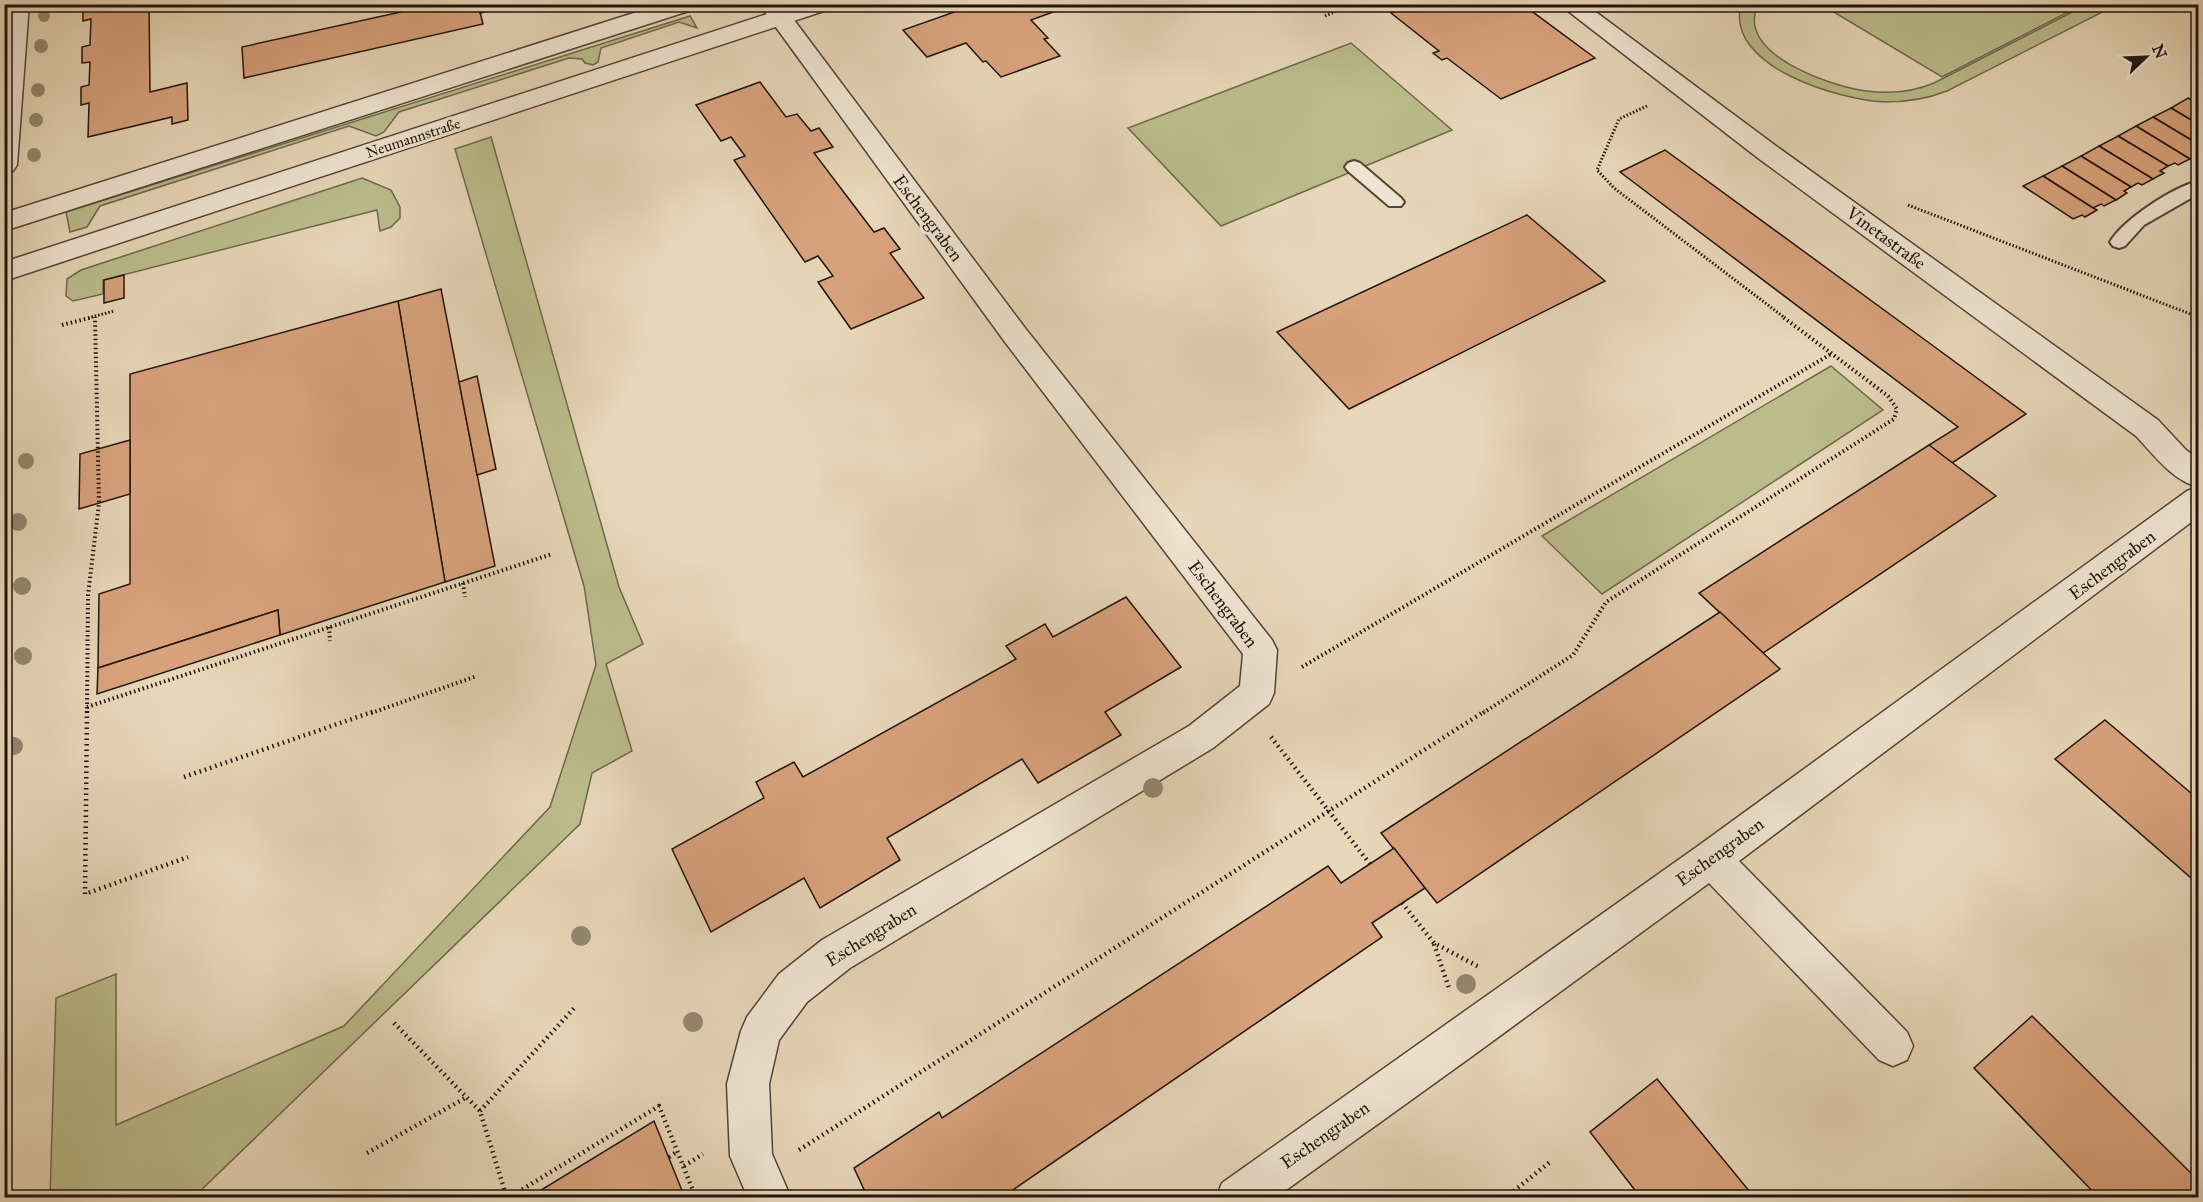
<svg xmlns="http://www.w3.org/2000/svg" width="2203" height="1202" viewBox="0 0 2203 1202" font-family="'IM FELL Great Primer',serif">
<rect width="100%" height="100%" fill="#e7d6b8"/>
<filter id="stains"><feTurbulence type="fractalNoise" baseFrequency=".00333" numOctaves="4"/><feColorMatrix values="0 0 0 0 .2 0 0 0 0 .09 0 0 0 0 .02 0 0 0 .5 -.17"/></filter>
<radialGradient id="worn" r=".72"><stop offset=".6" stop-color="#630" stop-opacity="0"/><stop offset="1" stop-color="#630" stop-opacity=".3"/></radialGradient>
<g fill="#bbbc8b" stroke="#6e684d" stroke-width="1.5">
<path d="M1741 5H1758C1734 54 1833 87 1866 91 1889 94 1913 92 1934 83L2086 5H2116L1947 91C1927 99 1907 102 1885 102 1840 100 1725 67 1741 5Z"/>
<path d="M1822 5H2082L1942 77Z"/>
<path d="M690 16 697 28 679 22 601 48 598 62 593 65 585 63 582 59 569 58 399 112 384 132 376 136 349 126 100 206 87 227 70 232 66 212Z"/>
<path d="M1351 43 1452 130 1221 226 1128 128Z"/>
<path d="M491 137 619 587 643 644 606 664 632 751 592 773 580 824 194 1197H50L56 998 116 974V1125L344 1026 550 807 596 665 584 586 455 149Z"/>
<path d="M362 178 391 190 400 207V218L391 227 380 231 377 210 103 280V294L73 301 66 296 67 279 81 270Z"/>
<path d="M1831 366 1883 410 1602 594 1542 536Z"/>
</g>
<g fill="#d8a27c" stroke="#21140f" stroke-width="1.5">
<path d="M149 4 150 92 187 83 188 120 172 124V117L88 137 89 103 81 105V87L89 85 90 62 82 63V47L90 45 91 19 83 21V5Z"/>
<path d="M437 4H478L483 24 244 78 242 47Z"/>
<path d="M478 4H518L480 13Z"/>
<path d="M977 4H1075L1031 20 1048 38 1044 39 1060 56 1001 77 986 61 983 62 966 43 927 57 903 30Z"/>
<path d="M1414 4H1522L1595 58 1501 99 1447 58 1442 60 1433 53 1439 51 1391 13Z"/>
<path d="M760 82 786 117 797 114 811 131 819 128 833 147 814 153 874 232 884 228 900 249 890 253 924 298 851 329 818 282 833 276 818 256 805 262 734 160 745 156 731 137 721 141 696 105Z"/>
<path d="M2188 98 2198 104V124L2171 108Z"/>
<path d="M2171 108 2198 124V144L2153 117Z"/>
<path d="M2153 117 2198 144 2196 151 2198 154 2190 159 2136 126Z"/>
<path d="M2136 126 2190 159 2178 165 2175 163 2168 166 2118 136Z"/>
<path d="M2118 136 2168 166 2160 171 2164 173 2153 179 2099 146Z"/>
<path d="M2099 146 2153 179 2142 185 2138 183 2131 187 2081 156Z"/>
<path d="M1665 150 1932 345 2026 414 1952 463 1929 445 1958 427 1620 172Z"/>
<path d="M2081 156 2131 187 2124 191 2127 193 2116 200 2062 166Z"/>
<path d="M2062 166 2116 200 2104 206 2101 204 2093 208 2043 176Z"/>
<path d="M2043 176 2093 208 2097 210 2085 217 2082 215 2073 219 2023 186Z"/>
<path d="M1527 215 1605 281 1349 409 1277 332Z"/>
<path d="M124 275V298L104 303V280Z"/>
<path d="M441 289 495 566 445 582 398 301Z"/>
<path d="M398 301 445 582 280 635 278 610 98 668 99 594 130 584V374Z"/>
<path d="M477 376 496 469 477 475 459 382Z"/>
<path d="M130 440V494L79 509 80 454Z"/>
<path d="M1929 445 1996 496 1763 653 1699 593Z"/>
<path d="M1126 597 1181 667 1105 712 1121 735 1038 783 1022 759 887 838 900 860 820 908 804 878 711 932 672 849 764 798 756 782 794 762 803 777 1016 659 1006 646 1045 624 1053 637Z"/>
<path d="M278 610 280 635 97 694 98 668Z"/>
<path d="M1720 612 1780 669 1437 903 1381 833Z"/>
<path d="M2105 720 2198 799V884L2055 759Z"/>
<path d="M1394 848 1425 888 1372 923 1382 937 1001 1198H868L854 1168 939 1112 942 1118 1328 866 1341 883Z"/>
<path d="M2032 1016 2198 1180V1198H2099L1974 1068Z"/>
<path d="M1657 1079 1755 1198H1641L1590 1132Z"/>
<path d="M654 1121 685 1198H528Z"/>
</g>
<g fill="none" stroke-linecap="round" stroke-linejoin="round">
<g stroke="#524439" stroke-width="4">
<g id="service">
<path d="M1354 161 1360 163 1401 198 1404 202 1401 206H1389L1348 171 1345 167 1348 163Z"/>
<path d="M2198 181V194L2144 225 2125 246 2119 248 2113 246 2110 242C2124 219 2172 188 2198 181Z"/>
</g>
</g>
<g stroke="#524439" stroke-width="3">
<g id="minor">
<path d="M7 4H29L17 165 13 171 4 173V27Z"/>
<path d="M759 4H782L1025 328 1272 640 1277 650 1274 693 1269 704 1213 748 850 968 807 1002 779 1040 769 1084 772 1154 791 1198H748L730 1156 727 1084 741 1031 747 1017 779 974 822 940 1189 726 1240 686 1243 654 1005 342Z"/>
<path d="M1559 4H1585L1776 146 2158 420 2186 450 2198 459V487C2172 480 2154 455 2136 436L1758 158Z"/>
<path d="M2198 487V517L1739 861 1907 1032 1913 1046 1907 1060 1893 1066 1879 1060 1709 883 1471 1057 1275 1198H1216L1222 1183 1698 846 2187 491Z"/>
</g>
</g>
<g stroke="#524439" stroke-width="3">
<g id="tertiary">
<path d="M662 4H698L695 9 4 231V213Z"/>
<path d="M798 4H833L830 9 4 281V262Z"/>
</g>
</g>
<g stroke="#21140f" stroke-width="3" stroke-dasharray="1.5 2" stroke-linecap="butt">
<path d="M1325 16 1353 4"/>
<path d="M1647 106 1619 119 1597 170 1614 188 1785 318"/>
<path d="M1908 205 2198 317"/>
<path d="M88 318 114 311"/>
</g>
<g stroke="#21140f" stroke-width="4" stroke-dasharray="1.5 3" stroke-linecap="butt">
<path d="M62 325 93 317"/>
<path d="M463 583 465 597"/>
<path d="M329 627 330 641"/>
<path d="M1302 667 1831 354"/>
<path d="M87 707 552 554"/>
<path d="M87 713 88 595 99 503 95 317"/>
<path d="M371 713 477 676"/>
<path d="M1483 713 1573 655 1606 602 1894 419 1897 409 1888 396 1783 317"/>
</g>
<g stroke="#21140f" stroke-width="4.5" stroke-dasharray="1.5 4" stroke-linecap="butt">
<path d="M87 711 85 894 188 857"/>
<path d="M1271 737 1370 864"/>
<path d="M184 777 375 711"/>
<path d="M1402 903 1434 943 1481 968"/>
<path d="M1434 944 1450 991"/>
<path d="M394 1023 480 1111 507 1198"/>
<path d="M480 1111 576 1006"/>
<path d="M799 1150 1485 711"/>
<path d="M367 1153 467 1097"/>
<path d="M669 1157 678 1151"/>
<path d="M684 1166 703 1154"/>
<path d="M508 1198 659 1106 696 1198"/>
<path d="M1505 1198 1550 1162"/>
</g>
<use href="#service" fill="#efe4d1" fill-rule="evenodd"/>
<use href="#minor" fill="#efe4d1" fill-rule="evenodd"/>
<use href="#tertiary" fill="#efe4d1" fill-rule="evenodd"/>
</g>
<g fill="#93876f">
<circle cx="44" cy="16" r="6"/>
<circle cx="41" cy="46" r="7"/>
<circle cx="38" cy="90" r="7"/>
<circle cx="36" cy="120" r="7"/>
<circle cx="34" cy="155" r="7"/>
<circle cx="26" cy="461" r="8"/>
<circle cx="18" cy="522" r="9"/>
<circle cx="22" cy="586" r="9"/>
<circle cx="23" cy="656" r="9"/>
<circle cx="14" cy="746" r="9"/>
<circle cx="1153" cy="788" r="10"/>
<circle cx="581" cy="936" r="10"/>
<circle cx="1466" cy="984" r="10"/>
<circle cx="693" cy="1022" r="10"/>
</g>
<g text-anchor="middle" stroke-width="6" stroke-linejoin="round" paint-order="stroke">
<g font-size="15" fill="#21140f" stroke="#efe4d1">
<text transform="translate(413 138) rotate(-18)" y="5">Neumannstraße</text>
</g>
<g font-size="18" fill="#21140f" stroke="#efe4d1">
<text transform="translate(928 218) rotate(53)" y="6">Eschengraben</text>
<text transform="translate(1886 238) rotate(36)" y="6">Vinetastraße</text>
<text transform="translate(2112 565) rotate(-37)" y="6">Eschengraben</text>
<text transform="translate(1223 604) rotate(53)" y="6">Eschengraben</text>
<text transform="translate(1720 852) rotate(-36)" y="6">Eschengraben</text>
<text transform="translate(871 935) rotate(-32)" y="6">Eschengraben</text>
<text transform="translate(1325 1135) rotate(-35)" y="6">Eschengraben</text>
</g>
</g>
<rect width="2203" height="1202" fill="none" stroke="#e7d6b8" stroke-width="24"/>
<rect x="6" y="6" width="2191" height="1190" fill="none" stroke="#21140f" stroke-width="3"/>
<rect x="12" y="12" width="2179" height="1178" fill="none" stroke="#21140f" stroke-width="1.5"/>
<g transform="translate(2146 57) rotate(67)" stroke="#efe4d1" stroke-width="4.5" paint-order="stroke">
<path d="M0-4.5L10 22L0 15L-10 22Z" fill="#21140f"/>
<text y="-9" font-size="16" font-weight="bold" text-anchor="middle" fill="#21140f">N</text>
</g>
<rect width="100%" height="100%" filter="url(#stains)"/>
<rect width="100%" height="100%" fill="url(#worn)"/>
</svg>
